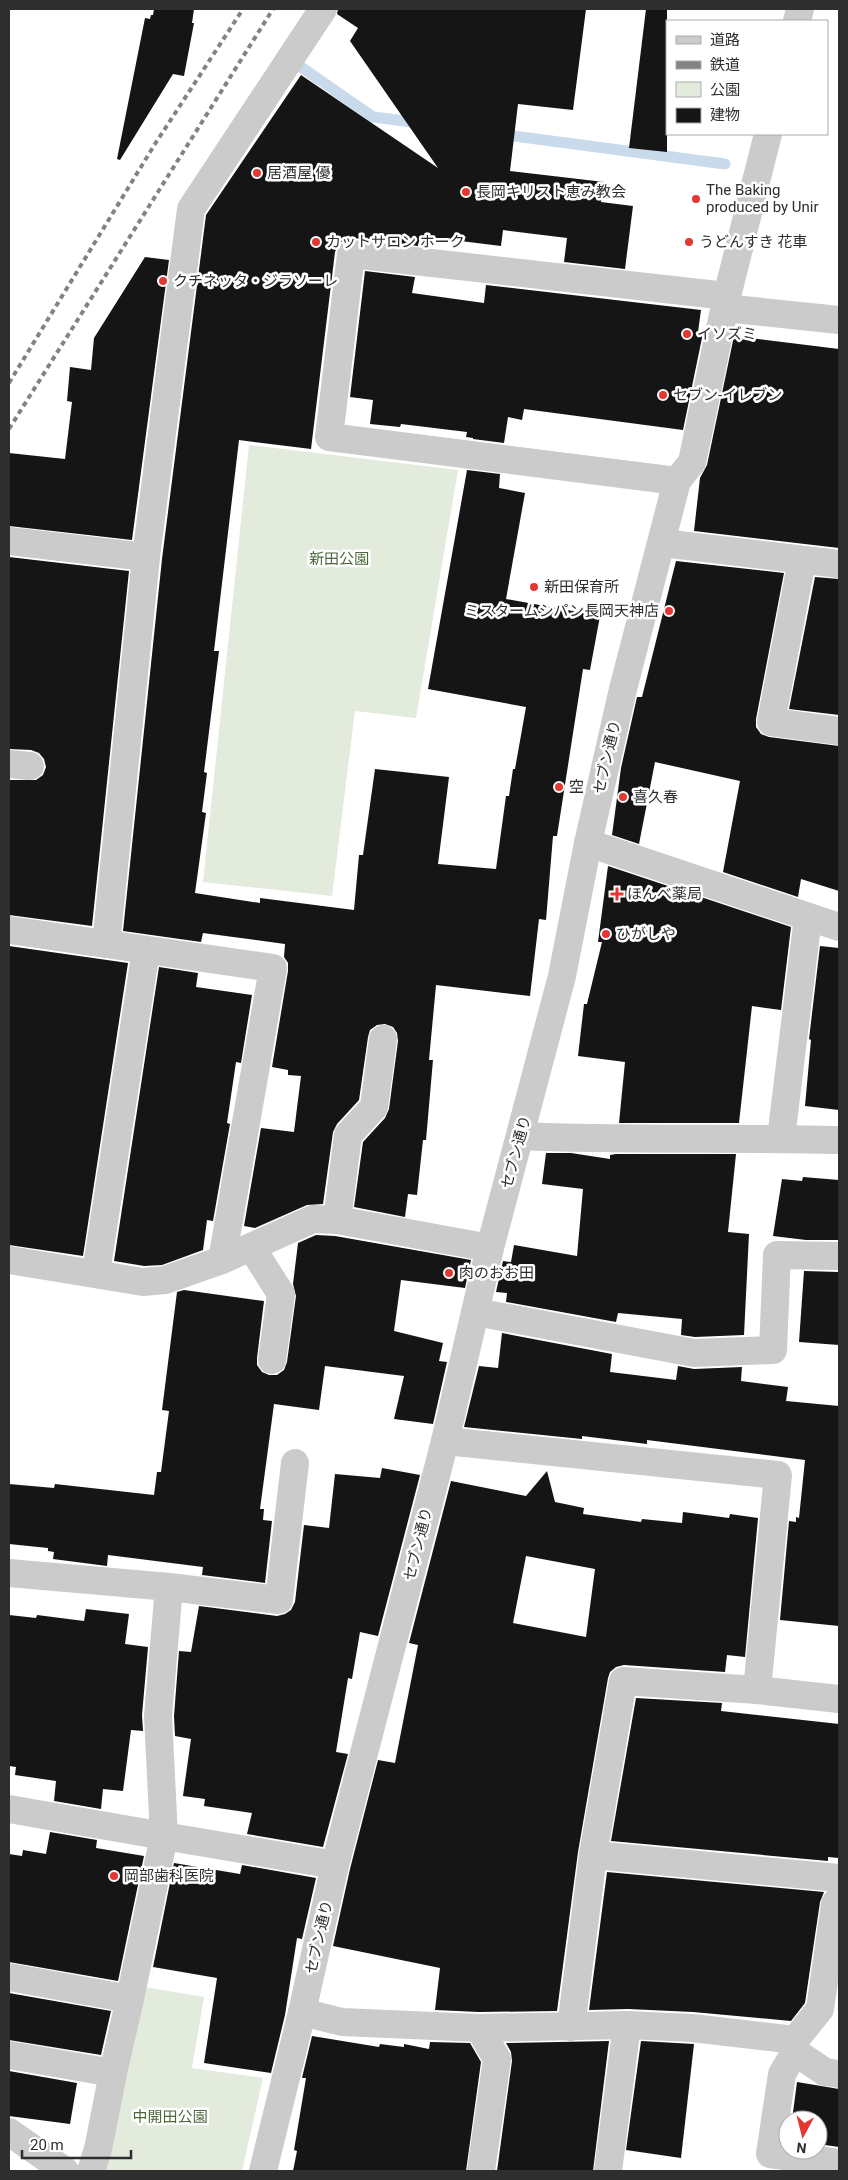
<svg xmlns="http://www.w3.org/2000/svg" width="848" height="2180" viewBox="0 0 848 2180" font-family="Roboto,'Noto Sans JP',sans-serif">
<rect width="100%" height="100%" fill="#fff"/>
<g fill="#e3ebdc">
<path d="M249 445 458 470 416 718 355 711 332 896 203 882Z"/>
<path d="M145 1987 204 1997 192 2068 263 2078 242 2171H102Z"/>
</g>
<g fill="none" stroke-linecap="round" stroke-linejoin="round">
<g stroke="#c8daeb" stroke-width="11">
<path d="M301 67 373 117 421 123"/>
<path d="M499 134 725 164"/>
</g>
</g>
<g fill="#151515" fill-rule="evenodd">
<path d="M154 9H194L192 23H194L184 76 173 74 120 160 117 159 145 18 150 19 151 15H153Z"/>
<path d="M338 9H586L573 110 518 104 510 171 604 182 601 202 633 206 625 269 564 262 567 238 503 230 501 246 420 236 418 246 353 238 344 240 338 245 335 252 311 449 239 440 214 651H219L204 772 207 773 202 812 206 813 195 893 260 903V898L354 910 359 855H363L375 769 449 777 438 864 496 869 506 796H509L513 769H515L526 707 428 689 467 470 500 474 499 488 525 493 506 599 600 616 590 670 583 669 557 836H553L546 920 539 919 530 996 436 985 429 1060H433L426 1140H423L417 1195 408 1194 405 1217 354 1207 363 1142 385 1118 389 1109 398 1041 397 1033 393 1027 385 1024 377 1025 370 1030 368 1037 359 1100 337 1124 333 1132 323 1204 307 1205 255 1228 244 1226 261 1128 294 1132 301 1076 288 1075V1070L272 1067 288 971V963L284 957 285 944 203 933 201 942 123 931 162 559 206 215 301 75 438 168 350 41 358 28 337 14Z"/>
<path d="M646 9H667V152L629 148Z"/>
<path d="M145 257 169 260 132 540 9 526V453L65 459 72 402 67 401 70 367 91 370 94 338Z"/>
<path d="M365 271 415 277 412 293 484 303 486 285 701 310 698 332 703 333 683 430 524 409 522 420 508 417 504 443 473 439V438L466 437 467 432 401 424 400 427 370 424 373 400 350 397Z"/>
<path d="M734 336 839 349V548L694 531 700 478 707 465Z"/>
<path d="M9 557 129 571 92 926 9 915V780H36L43 775 46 767 44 759 39 753 31 750 9 749Z"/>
<path d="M676 561 784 573 756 719V727L761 734 769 737 839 746V891L801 879 798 897 723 872 740 781 655 762 639 844 612 835 621 768 637 697H642Z"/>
<path d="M815 577 839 579V715L789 709Z"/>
<path d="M608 866 791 927 781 1010 752 1006 739 1123H619L625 1062 578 1056 584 1004H587L602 942H598Z"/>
<path d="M9 946 128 963 83 1256 9 1245Z"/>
<path d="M820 946 839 948V1110L805 1106 811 1040 809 1039Z"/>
<path d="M159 967 198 973 196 987 252 995 241 1063 236 1062 227 1123 230 1124 213 1221 207 1220 203 1250 162 1265 144 1266 114 1261Z"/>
<path d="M546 1153H571L610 1159V1155L616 1154H736L728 1232 749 1234 744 1335 695 1337 681 1335 682 1319 618 1313 616 1322 506 1302 507 1293 496 1292 503 1261 511 1262 514 1245 577 1256 583 1189 542 1184Z"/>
<path d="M803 1177 839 1180V1240H806L773 1236 782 1179 802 1181Z"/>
<path d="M316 1235 335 1236 471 1260 465 1288 401 1280 394 1331 443 1343 439 1361 447 1362 433 1424 394 1419 404 1376 325 1366 319 1410 274 1404 260 1509H264L263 1520 272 1521 265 1583 202 1575 203 1567 108 1555 107 1566 53 1559 54 1552 48 1551V1548L9 1544V1484L54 1488 55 1484 154 1495 157 1472H161L169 1411 162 1410 177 1292 184 1290 264 1301 257 1358V1365L262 1372 269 1375H277L284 1370 287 1362 296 1296 293 1284 298 1243Z"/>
<path d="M804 1271 839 1272V1345L799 1342Z"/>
<path d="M502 1333 612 1354 610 1372 676 1380 678 1366 694 1369 742 1367 741 1381 788 1387 786 1401 839 1406V1626L780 1620 789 1521 796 1522V1517L799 1518 805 1460 647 1440V1444L582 1436V1439L464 1427 479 1366 498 1368Z"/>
<path d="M382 1468 420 1475 378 1636 360 1632 352 1679 348 1678 336 1752 348 1754 323 1847 247 1834 252 1813 204 1806 205 1799 183 1796 191 1739 175 1736 174 1716 179 1651 191 1652 199 1606 277 1616 285 1614 291 1610 295 1602 304 1525 329 1528 335 1474 380 1478Z"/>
<path d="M547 1471 555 1502 584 1508 583 1514 641 1522 642 1519 682 1523 683 1512 729 1518 730 1514 758 1518 745 1657 727 1655 725 1672 624 1665 616 1667 610 1672 608 1678 578 1852 557 2011 479 2012 435 2010 440 1968 333 1946 350 1869 378 1760 395 1763 418 1645 409 1643 451 1481 526 1496ZM526 1556 595 1569 586 1637 513 1623Z"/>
<path d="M86 1609 129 1614 125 1644 148 1647 142 1715 143 1731 131 1730 123 1791 103 1789 101 1809 54 1801 56 1781 15 1775 16 1767 9 1766V1615L36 1618 37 1615 84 1621Z"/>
<path d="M636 1698 722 1703 721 1711 839 1724V1858L828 1857V1861L611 1841Z"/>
<path d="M50 1832 97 1840 96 1848 144 1856 118 1981 9 1962V1854L22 1856 23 1850 46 1854Z"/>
<path d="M174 1863 240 1874 242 1865 316 1878 302 1939 297 1938 285 2015 271 2073 204 2063 217 1978 153 1967Z"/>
<path d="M607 1872 824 1892 820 1902 805 2003 791 2021 693 2012 628 2009 589 2010Z"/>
<path d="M9 1993 111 2011 101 2055 9 2040Z"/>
<path d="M312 2036 379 2047 380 2044 404 2047V2044L429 2049 430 2042 470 2043 481 2062 466 2171H293L297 2151 294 2150 306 2078H302Z"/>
<path d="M609 2041 593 2171H497L512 2061 511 2052 506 2043Z"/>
<path d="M641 2041 694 2044 681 2158 626 2150Z"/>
<path d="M9 2071 77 2083 70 2124 9 2116Z"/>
<path d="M797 2082 839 2089V2147L818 2144V2120H792Z"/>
</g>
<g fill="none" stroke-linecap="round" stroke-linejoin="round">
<g stroke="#cbcbcb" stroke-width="28">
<path d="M797 21 800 9"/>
<path d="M724 308 839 320"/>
<path d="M677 481 329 437 351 254 727 296"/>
<path d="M9 541 146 557"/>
<path d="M662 543 839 564"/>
<path d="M802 560 771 722 839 731"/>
<path d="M9 764 30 766"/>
<path d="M588 843 839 927"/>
<path d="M9 930 273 968 222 1260"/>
<path d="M106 944 146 557 191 209 323 9"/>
<path d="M521 1136C627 1141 733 1137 839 1140"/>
<path d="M781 1138 808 917"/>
<path d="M337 1220 348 1135 374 1107 383 1039"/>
<path d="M252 1248 281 1294 272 1360"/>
<path d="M9 1260 143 1282 165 1280 222 1260 313 1219 337 1220 490 1248"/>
<path d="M96 1273 146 950"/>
<path d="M476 1312 694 1353 773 1350 777 1255 839 1256"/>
<path d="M445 1441 778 1475 757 1690 623 1681 593 1855 571 2027"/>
<path d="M9 1573 169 1587 158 1716 164 1836 9 1809"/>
<path d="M169 1587 279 1600 295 1463"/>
<path d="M757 1690 839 1699"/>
<path d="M593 1855 839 1878"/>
<path d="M839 1899 835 1904 820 2009 795 2040V2052L782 2074 770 2154 839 2163"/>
<path d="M9 1977 130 1999 113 2073"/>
<path d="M130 1999 164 1836 335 1865"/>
<path d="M302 2012 342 2022 479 2028 627 2025 692 2028 795 2040"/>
<path d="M479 2028 497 2059 481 2171"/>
<path d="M795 2052 825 2072 839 2074"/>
<path d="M9 2055 113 2073 98 2149 91 2171"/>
<path d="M9 2132 65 2171"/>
<path d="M263 2171 302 2012 335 1865 445 1441 490 1248 562 976 588 843 623 689 677 481 692 462 727 296 768 134"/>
<path d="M608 2171 627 2025"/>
</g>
<g stroke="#838383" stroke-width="4" stroke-dasharray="5 4" stroke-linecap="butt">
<path d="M9 383 155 144 243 9"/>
<path d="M9 429 273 9"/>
</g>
</g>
<g fill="#e23733" stroke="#fff" stroke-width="2">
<circle cx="257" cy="173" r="5"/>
<circle cx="466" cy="192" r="5"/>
<circle cx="696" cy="199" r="5"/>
<circle cx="316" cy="242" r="5"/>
<circle cx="689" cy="242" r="5"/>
<circle cx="163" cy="281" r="5"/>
<circle cx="687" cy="334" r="5"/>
<circle cx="663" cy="395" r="5"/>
<circle cx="534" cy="587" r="5"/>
<circle cx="669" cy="611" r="5"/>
<circle cx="559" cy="787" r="5"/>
<circle cx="623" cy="797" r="5"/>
<path d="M614.5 886.5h5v5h5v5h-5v5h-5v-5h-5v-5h5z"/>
<circle cx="606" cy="934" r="5"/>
<circle cx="449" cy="1273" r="5"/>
<circle cx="114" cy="1876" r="5"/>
</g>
<g text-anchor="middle" stroke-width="5" stroke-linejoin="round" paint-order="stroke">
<g font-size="15" fill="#2e2e2e" stroke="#fff" text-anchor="start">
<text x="267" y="178">居酒屋 優</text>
<text x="706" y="195">The Baking<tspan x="706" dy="17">produced by Unir</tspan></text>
<text x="476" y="197">長岡キリスト恵み教会</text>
<text x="326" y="247">カットサロン ホーク</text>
<text x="699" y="247">うどんすき 花車</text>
<text x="173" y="286">クチネッタ・ジラソーレ</text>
<text x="697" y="339">イソズミ</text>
<text x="673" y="400">セブン-イレブン</text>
<text x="544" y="592">新田保育所</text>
<text x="659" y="616" text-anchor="end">ミスタームシパン長岡天神店</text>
<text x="569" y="792">空</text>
<text x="633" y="802">喜久春</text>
<text x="627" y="899">ほんべ薬局</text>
<text x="616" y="939">ひがしや</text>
<text x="459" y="1278">肉のおお田</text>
<text x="124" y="1881">岡部歯科医院</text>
</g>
<g font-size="15" fill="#4d693c" stroke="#fff">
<text x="339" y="564">新田公園</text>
<text x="170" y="2122">中開田公園</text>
</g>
<g font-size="15" fill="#2e2e2e" stroke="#fff">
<text transform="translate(607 757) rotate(-77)" y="5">セブン通り</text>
<text transform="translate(516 1152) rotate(-75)" y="5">セブン通り</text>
<text transform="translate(418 1544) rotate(-76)" y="5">セブン通り</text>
<text transform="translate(319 1937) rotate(-77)" y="5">セブン通り</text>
</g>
</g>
<rect width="848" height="2180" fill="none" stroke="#2e2e2e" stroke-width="20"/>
<rect x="666" y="20" width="162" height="115" fill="#ffffff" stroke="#ababab"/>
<rect x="676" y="36" width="25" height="8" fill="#cbcbcb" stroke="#ababab"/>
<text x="710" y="45" font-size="15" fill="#2e2e2e">道路</text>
<rect x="676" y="61" width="25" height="8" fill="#838383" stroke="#ababab"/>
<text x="710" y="70" font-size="15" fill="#2e2e2e">鉄道</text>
<rect x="676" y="82" width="25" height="15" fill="#e3ebdc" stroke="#ababab"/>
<text x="710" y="95" font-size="15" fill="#2e2e2e">公園</text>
<rect x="676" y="108" width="25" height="15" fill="#151515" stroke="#ababab"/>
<text x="710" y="120" font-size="15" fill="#2e2e2e">建物</text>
<g transform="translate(803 2135) rotate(187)"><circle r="24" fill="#ffffff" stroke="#ababab"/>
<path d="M0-4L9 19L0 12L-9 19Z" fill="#e23733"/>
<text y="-8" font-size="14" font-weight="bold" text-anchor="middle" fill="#2e2e2e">N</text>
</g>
<path d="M22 2150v8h109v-8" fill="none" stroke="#2e2e2e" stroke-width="2.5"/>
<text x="30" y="2150" font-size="15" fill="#2e2e2e" stroke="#ffffff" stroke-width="4" paint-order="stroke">20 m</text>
</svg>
